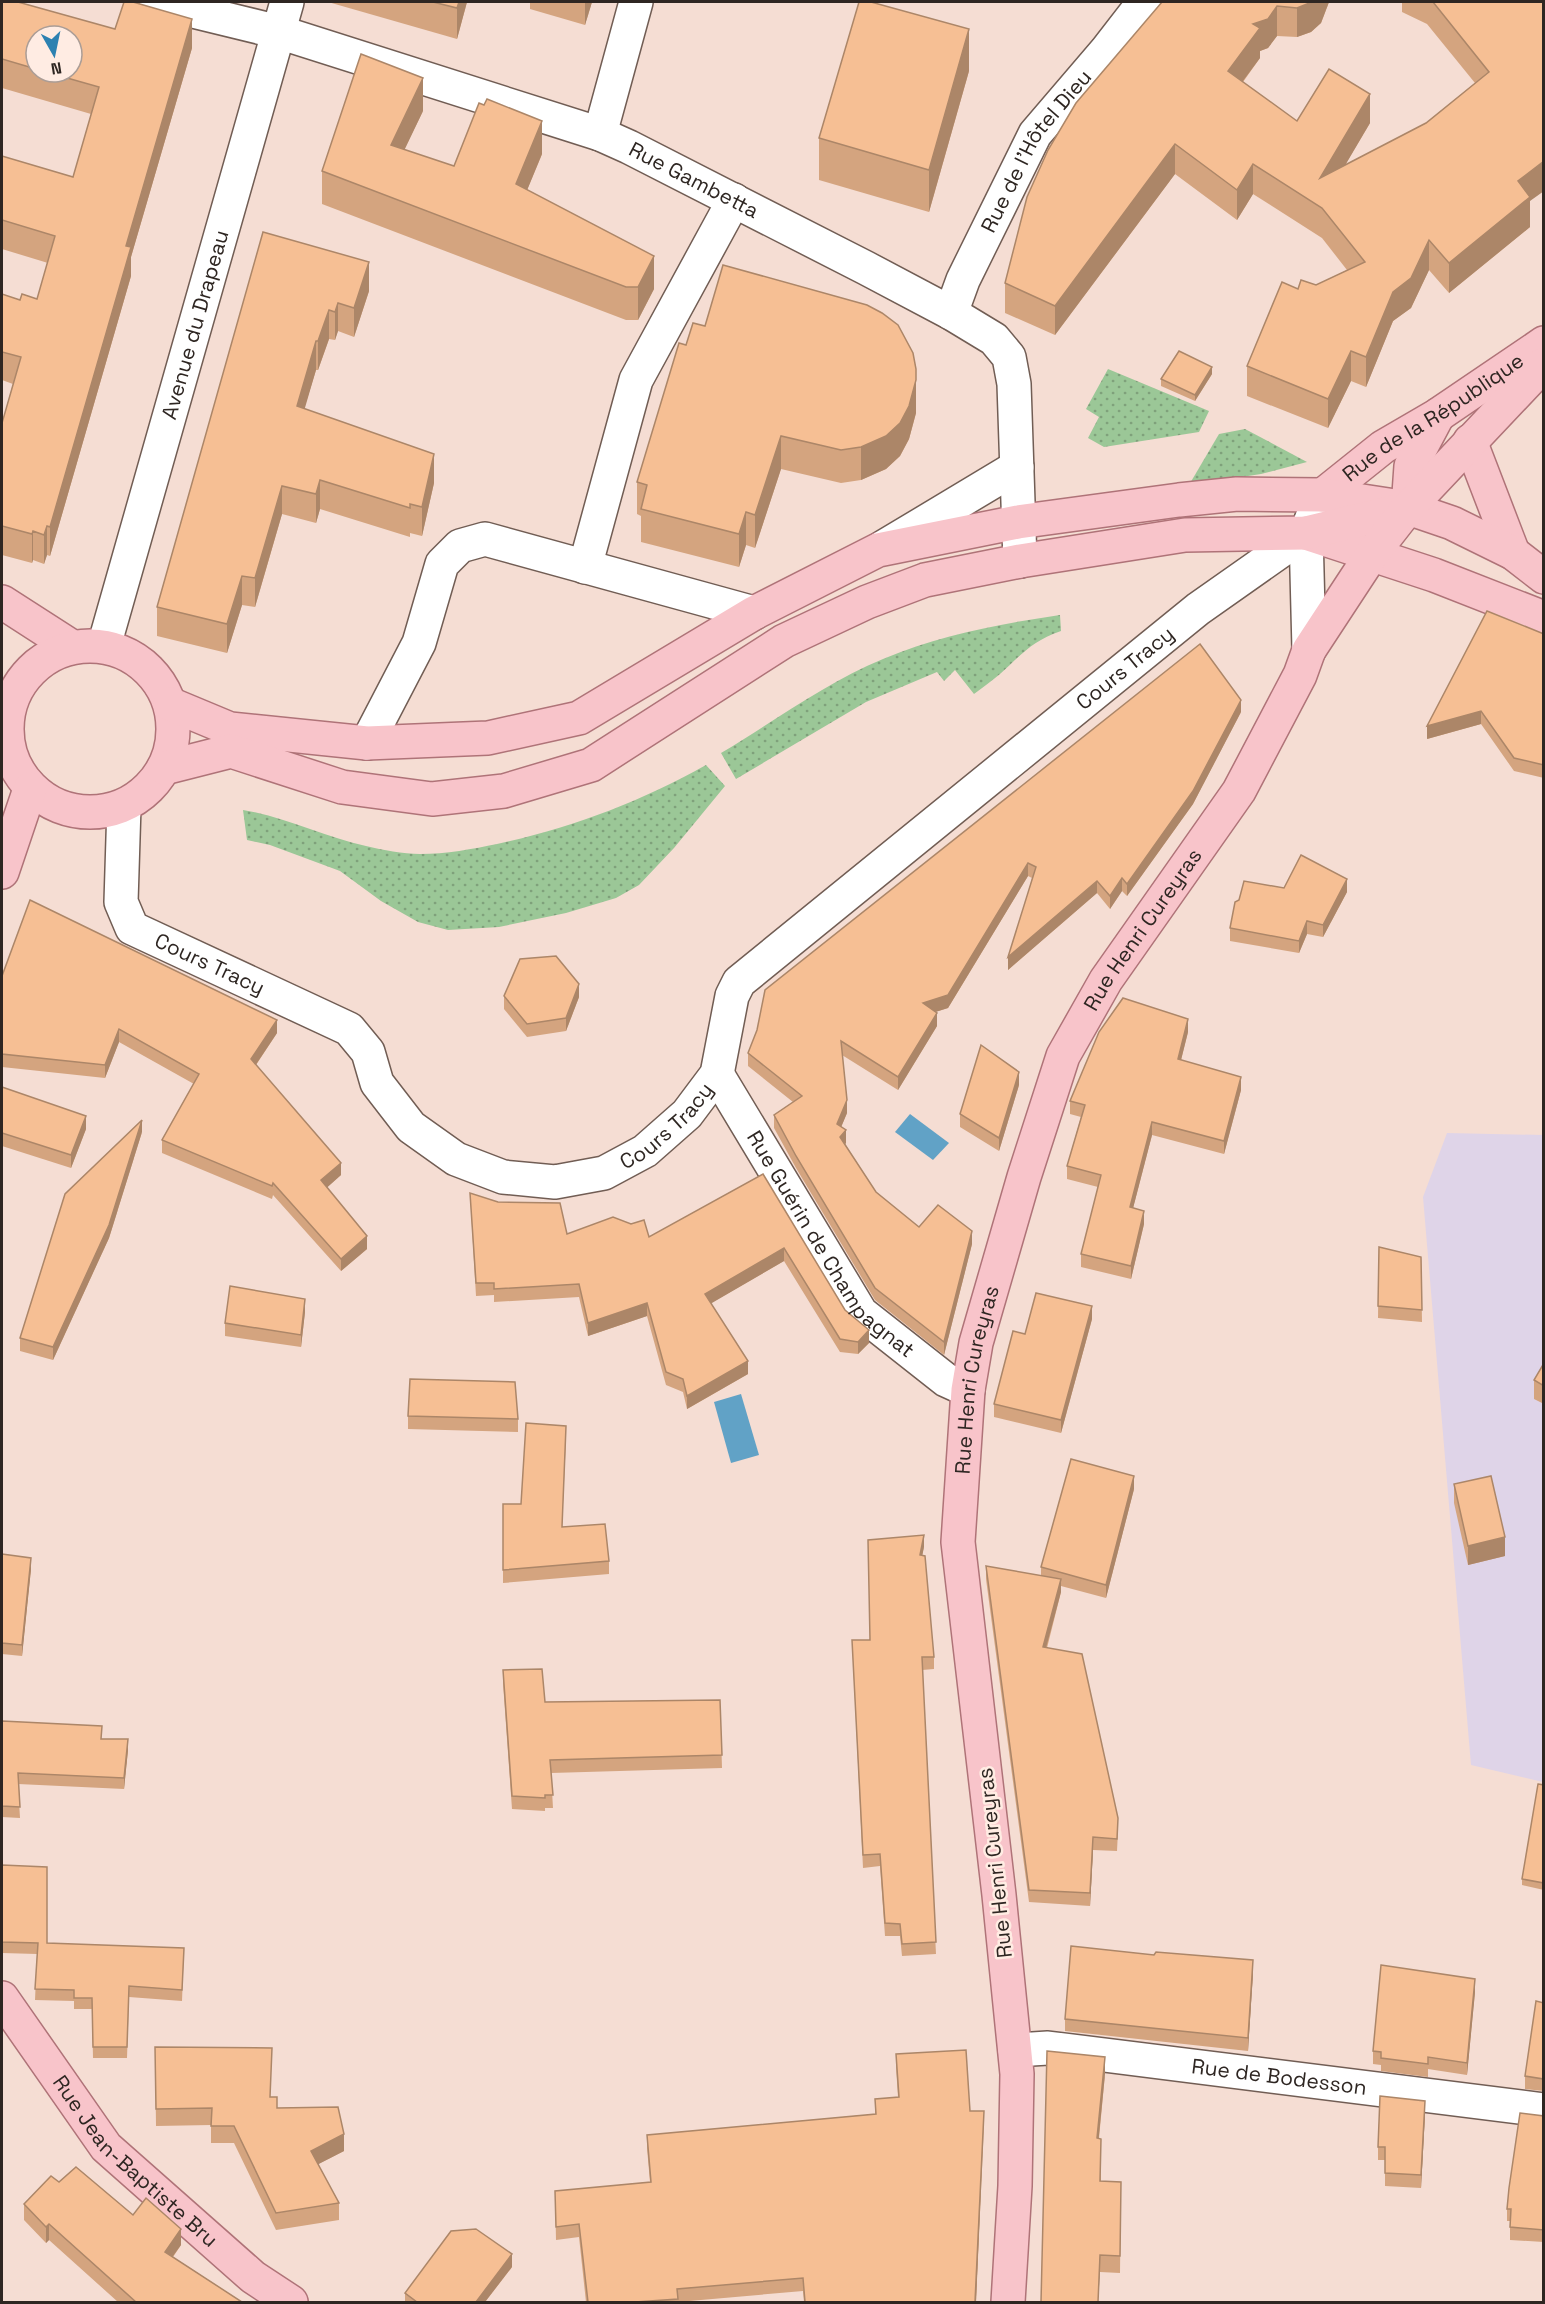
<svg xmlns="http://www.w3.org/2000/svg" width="1545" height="2304" viewBox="0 0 1545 2304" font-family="'Space Grotesk',sans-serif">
<defs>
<pattern id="grass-dots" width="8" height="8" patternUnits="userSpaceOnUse" patternTransform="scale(1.5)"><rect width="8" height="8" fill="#9bc797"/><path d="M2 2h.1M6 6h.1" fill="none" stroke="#7fa17b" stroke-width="1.8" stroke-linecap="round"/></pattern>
</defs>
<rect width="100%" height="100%" fill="#f5ddd3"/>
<path fill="#dfd4e8" d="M1447 1133 1543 1135V1782L1471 1765 1423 1197Z"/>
<g fill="url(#grass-dots)">
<path d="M1108 369 1209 411 1199 432 1104 447 1088 438 1099 417 1086 409Z"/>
<path d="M1245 429 1307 462 1261 474 1189 485 1219 434Z"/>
<path d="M1060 615 1061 631C1032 641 1022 654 1000 674 992 681 983 687 974 694L955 670 944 681 937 672 866 702 736 779 721 753C773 722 827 682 883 659 940 635 999 624 1060 615Z"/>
<path d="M706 765 725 786 674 848 639 885 616 898 566 913 499 927 448 930 418 922 381 901 340 871 270 845 247 840 243 810C286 817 324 837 366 846 383 850 403 854 420 854 446 854 473 849 497 844 571 828 640 802 706 765Z"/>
</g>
<g fill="#61a2c6">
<path d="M910 1114 949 1143 933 1160 895 1132Z"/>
<path d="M741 1394 759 1455 731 1463 714 1402Z"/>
</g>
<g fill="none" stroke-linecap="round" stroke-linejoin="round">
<g stroke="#715d54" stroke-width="36">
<g id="minor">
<path id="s1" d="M156 2 279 32 600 134 629 147 866 268 951 313 994 339 1009 357 1014 384 1020 561"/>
<path d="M600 134 636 2"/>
<path id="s2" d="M951 313 963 280 1035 134 1106 51 1144 2"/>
<path d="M882 548 1017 467"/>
<path d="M585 567 636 380 734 200"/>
<path id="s3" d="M104 646 287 2"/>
<path d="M1309 650 1306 533 1312 518"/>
<path d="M367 743 419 643 442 564 460 546 485 539 754 613"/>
<path id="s4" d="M124 806 121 902 132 928 349 1029 368 1052 377 1083 411 1127 456 1159 503 1177 555 1182 604 1173 645 1151 687 1114 717 1074 732 996 739 982 1198 609 1306 533"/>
<path id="s5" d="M717 1074 861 1313 946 1380 968 1390"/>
<path id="s6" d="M1015 2050 1048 2048 1544 2110"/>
</g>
</g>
<g stroke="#af7378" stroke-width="36">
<g id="major">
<path d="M1470 441 1513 553"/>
<path id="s7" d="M1323 495 1383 447 1438 415 1544 343"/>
<path d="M1408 508 1411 466 1438 415"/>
<path d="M1306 533 1434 575 1544 618"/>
<path d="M2 602 72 647"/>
<circle cx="90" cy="729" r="83"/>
<path d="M170 704 230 729 367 743 488 738 579 718 754 613 878 550 1018 522 1179 500 1237 494 1323 495 1408 508 1452 523 1513 553 1544 577"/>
<path d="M164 768 231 751 342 787 432 799 504 791 591 765 784 641 867 602 925 580 1020 561 1185 535 1306 533 1393 512"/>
<path d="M2 872 30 789"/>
<path id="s8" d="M2 1998 106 2147 253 2277 291 2302"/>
<path id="s9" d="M1008 2302 1015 2186 1017 2074 999 1895 958 1542 968 1390 976 1343 1024 1177 1063 1056 1106 980 1239 791 1300 675 1309 650 1372 554 1408 508 1544 364"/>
</g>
</g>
<use href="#minor" stroke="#fff" stroke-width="33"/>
<use href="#major" stroke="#f8c4ca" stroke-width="33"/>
</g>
<g fill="#d4a47f" fill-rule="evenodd">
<path d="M2 2H19V3L115 29 192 48 131 257V276L50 556 47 555 44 564 33 560 32 563 2 555V423L13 384 2 380V294L20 300 37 299 48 263 2 249V156L73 177 91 114 2 88ZM36 36 72 72H36Z"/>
<path d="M328 2H467L457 39Z"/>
<path d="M530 2H592L585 25 530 9Z"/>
<path d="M1162 2H1329L1321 23 1311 32 1297 37 1277 36 1268 48 1260 51V58L1243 82 1297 121 1370 123 1345 165 1426 123 1475 83 1427 24 1402 12V2H1544L1530 201V227L1449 293 1429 270 1411 308 1393 321 1366 387 1351 381 1328 428 1247 396V366L1298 289 1316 285 1347 270 1322 238 1253 194 1237 220 1175 174 1055 335 1005 313V283Z"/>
<path d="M969 71 929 212 819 180V138Z"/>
<path d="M423 111 404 150 454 166 542 154 527 190 654 289 638 320H626L322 204V171Z"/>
<path d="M263 232 369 291 354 337 338 331 335 340 329 339 318 370H316L304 409 434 483 422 536 410 533V537L320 509 316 523 282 514 255 607 242 605 227 653 157 636V607Z"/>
<path d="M705 326 916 413 909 439 900 456 886 469 861 480 841 483 781 469 755 548 746 545 739 567 641 542V516L637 514V482L686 345Z"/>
<path d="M1212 374 1195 401 1161 386V379Z"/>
<path d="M1544 634V778L1514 771 1481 724 1427 739Z"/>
<path d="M1241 712 1193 804 1127 896 1122 891 1110 909 1097 893 1008 970 1032 878 1028 876 948 1008 935 1012 937 1026 898 1090 842 1055 847 1113 841 1127 846 1143 845 1144 876 1192 919 1227 972 1244 944 1355 875 1300 796 1168 774 1128V1115L793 1102 748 1066V1053Z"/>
<path d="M1284 888 1347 892 1323 937 1307 934 1299 953 1230 941V928Z"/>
<path d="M2 976 277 1033 256 1065 341 1175 327 1187 367 1249 341 1271 273 1195 272 1199 162 1153V1140L194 1084 119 1042 105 1078 2 1067Z"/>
<path d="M504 996 579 997 566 1031 527 1037 504 1009Z"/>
<path d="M1188 1032 1181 1060 1241 1090 1224 1154 1152 1135 1133 1208 1144 1224 1131 1279 1081 1267V1254L1098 1187 1067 1179V1166L1081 1117 1070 1114V1101Z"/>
<path d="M1019 1085 999 1151 960 1127V1114Z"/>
<path d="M2 1087 86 1129 71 1168 2 1146Z"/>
<path d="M142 1132 109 1238 53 1360 20 1351V1338Z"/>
<path d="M763 1174 845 1310 869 1343 858 1354 840 1352 784 1261 711 1303 748 1374 687 1409 683 1392 666 1385 647 1316 588 1336 579 1297 494 1302V1295L476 1296 470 1193 567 1234 649 1237Z"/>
<path d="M1379 1247 1421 1257 1422 1322 1378 1318Z"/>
<path d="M305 1312 301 1347 225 1336V1323Z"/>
<path d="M1092 1319 1061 1433 994 1417V1404L1025 1334Z"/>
<path d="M1544 1363V1404L1534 1399V1380Z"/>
<path d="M408 1416 518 1419V1432L408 1429Z"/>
<path d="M566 1439 562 1527 609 1561V1574L503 1583V1504H521Z"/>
<path d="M1454 1484 1505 1556 1468 1565 1454 1503Z"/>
<path d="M1134 1489 1106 1598 1061 1586V1592L1047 1648 1118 1831 1117 1851 1093 1850 1090 1906 1029 1902 986 1579V1566L1041 1576V1567Z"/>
<path d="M924 1547 922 1555 934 1657V1669L922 1670 936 1954 902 1956 900 1936H885L880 1866 863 1868 852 1640H869Z"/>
<path d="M2 1554 31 1569 22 1656 2 1654Z"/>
<path d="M503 1670 545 1702 720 1700 722 1768 551 1773 553 1808H545V1811L512 1809 503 1683Z"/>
<path d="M2 1721 101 1739 128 1750 124 1789 18 1784 20 1818 2 1817Z"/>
<path d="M1544 1785V1890L1522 1885V1879Z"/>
<path d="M2 1865 47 1943 184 1948 182 2001 129 1997 127 2058H93L92 2009H74V2001L35 2000 37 1954 2 1953Z"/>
<path d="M1154 1955 1253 1973 1248 2051 1065 2031V2019Z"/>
<path d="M1475 1992 1467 2075 1428 2069V2077L1381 2071V2065L1373 2064V2051Z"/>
<path d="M1544 2003V2091L1525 2089V2076Z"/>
<path d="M155 2047 271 2097 277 2108 344 2151 318 2164 339 2203V2220L276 2230 234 2143H211V2125L156 2126Z"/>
<path d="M896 2054 970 2111 984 2124 976 2302H804L803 2291 678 2302H586L579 2237 556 2240 555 2191 650 2182 647 2148V2135L875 2114V2099L898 2097 896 2067Z"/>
<path d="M1105 2074 1099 2138 1101 2181 1121 2182 1120 2273 1100 2272 1041 2302Z"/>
<path d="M1425 2114 1421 2188 1385 2186V2160H1378V2147Z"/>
<path d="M1544 2116V2242L1510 2240V2221H1507V2209Z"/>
<path d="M59 2182 133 2215 181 2245 173 2257 242 2302H118L49 2240 46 2243 24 2220V2204Z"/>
<path d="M512 2267 485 2302H405V2293Z"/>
</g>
<g fill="#ac8668">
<path d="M459 2H467L457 39V8Z"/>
<path d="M585 2H592L585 25Z"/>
<path d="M1312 2H1329L1321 23 1311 32 1297 37V8Z"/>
<path d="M1277 6V36L1268 48 1260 51V58L1228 101V71L1253 24Z"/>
<path d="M192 19V48L131 257V276L50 556V527L126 246Z"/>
<path d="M969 29V71L929 212V170Z"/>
<path d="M423 78V111L391 178V145Z"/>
<path d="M1370 94V123L1320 208V178Z"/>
<path d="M542 121V154L516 217V184Z"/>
<path d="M1175 144V174L1055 335V306Z"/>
<path d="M1544 161V191L1530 201V227L1449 293V263L1518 181Z"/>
<path d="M1253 164V194L1237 220V190Z"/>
<path d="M1429 240V270L1411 308 1393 321 1366 387V357L1393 292Z"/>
<path d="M654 256V289L638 320V287Z"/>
<path d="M369 262V291L354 337V308Z"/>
<path d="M338 303V331L335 340V312Z"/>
<path d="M329 310V339L318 370V341Z"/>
<path d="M316 341V370L297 435V406Z"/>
<path d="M1351 351V381L1328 428V399Z"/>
<path d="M1212 367V374L1195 401V395Z"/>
<path d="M916 380V413L909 439 900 456 886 469 861 480V447Z"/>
<path d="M781 436V469L755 548V515Z"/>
<path d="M434 454V483L422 536V507Z"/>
<path d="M320 480V509L316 523V494Z"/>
<path d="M282 486V514L255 607V578Z"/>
<path d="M746 512V545L739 567V534Z"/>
<path d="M47 526V555L44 564V535Z"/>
<path d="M33 531V560L32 563V534Z"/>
<path d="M242 576V605L227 653V624Z"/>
<path d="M1241 700V712L1193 804 1127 896V884Z"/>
<path d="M1481 711V724L1427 739V726Z"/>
<path d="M1028 863V876L948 1008 923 1016V1003Z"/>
<path d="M1122 878V891L1110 909V896Z"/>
<path d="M1347 879V892L1323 937V925Z"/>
<path d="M1097 881V893L1008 970V957Z"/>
<path d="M1307 921V934L1299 953V941Z"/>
<path d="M579 984V997L566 1031V1018Z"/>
<path d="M937 1013V1026L898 1090V1077Z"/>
<path d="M1188 1019V1032L1178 1072V1059Z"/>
<path d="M277 1020V1033L251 1072V1059Z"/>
<path d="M119 1029V1042L105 1078V1065Z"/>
<path d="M1019 1072V1085L999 1151V1138Z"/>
<path d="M1241 1077V1090L1224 1154V1141Z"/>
<path d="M847 1100V1113L837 1137V1124Z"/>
<path d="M86 1116V1129L71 1168V1155Z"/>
<path d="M142 1120V1132L109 1238 53 1360V1347Z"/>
<path d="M1152 1122V1135L1130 1220V1207Z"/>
<path d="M846 1130V1143L840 1150V1137Z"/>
<path d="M341 1163V1175L321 1193V1180Z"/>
<path d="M1144 1211V1224L1131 1279V1266Z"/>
<path d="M972 1231V1244L944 1355V1342Z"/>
<path d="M367 1236V1249L341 1271V1259Z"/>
<path d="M784 1248V1261L705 1307V1294Z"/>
<path d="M305 1299V1312L301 1347V1335Z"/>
<path d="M647 1303V1316L588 1336V1323Z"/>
<path d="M1092 1306V1319L1061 1433V1420Z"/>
<path d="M869 1330V1343L858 1354V1342Z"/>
<path d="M748 1361V1374L687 1409V1396Z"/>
<path d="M1134 1476V1489L1106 1598V1585Z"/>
<path d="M924 1535V1547L920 1567V1555Z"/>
<path d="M1505 1537V1556L1468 1565V1546Z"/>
<path d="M31 1558V1569L22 1656V1645Z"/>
<path d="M1061 1579V1592L1043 1659V1647Z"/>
<path d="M128 1739V1750L124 1789V1778Z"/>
<path d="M1093 1837V1850L1090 1906V1893Z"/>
<path d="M1253 1960V1973L1248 2051V2038Z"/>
<path d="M1475 1979V1992L1467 2075V2063Z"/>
<path d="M1105 2057V2074L1097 2155V2138Z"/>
<path d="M1425 2101V2114L1421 2188V2175Z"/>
<path d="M984 2111 976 2302H975Z"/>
<path d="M344 2134V2151L311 2168V2151Z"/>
<path d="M49 2224V2240L46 2243V2227Z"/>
<path d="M181 2229V2245L165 2267V2252Z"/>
<path d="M512 2254V2267L485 2302H476Z"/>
<path d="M1100 2255V2272L1098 2302Z"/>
</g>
<g fill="#f6bf94" stroke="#ac8668" stroke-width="1.5">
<path d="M2 2H18L115 29 124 2H133L192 19 126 246 131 247 50 527 47 526 44 535 33 531 32 534 2 526V423L21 357 2 352V294L20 300 22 294 37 299 55 236 2 220V156L73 177 99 87 46 72H72V36H36V69L2 59Z"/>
<path d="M433 2H459L457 8Z"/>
<path d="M859 2H871L969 29 929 170 819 138Z"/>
<path d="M1162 2H1312L1297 8 1277 6 1268 19 1253 24 1260 28 1228 71 1297 121 1329 69 1370 94 1320 178 1426 123 1489 72 1433 2H1544V161L1518 181 1530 197 1449 263 1429 240 1411 278 1393 292 1366 357 1351 351 1328 399 1247 366 1282 282 1298 289 1301 280 1316 285 1365 262 1322 208 1253 164 1237 190 1175 144 1055 306 1005 283 1027 197 1048 150 1076 103Z"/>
<path d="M361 54 423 78 391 145 454 166 479 103 484 105 487 99 542 121 516 184 654 256 638 287H626L322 171Z"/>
<path d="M263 232 369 262 354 308 338 303 335 312 329 310 318 341H316L297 406 434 454 422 507 410 504V508L320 480 316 494 282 486 255 578 242 576 227 624 157 607Z"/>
<path d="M723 265 867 305 882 313 898 325 913 353 916 369V380L909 406 900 423 886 436 861 447 841 450 781 436 755 515 746 512 739 534 641 509 647 485 637 482 679 343 686 345 693 323 705 326Z"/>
<path d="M1179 351 1212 367 1195 395 1161 379Z"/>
<path d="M1487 611 1544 634V765L1514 758 1481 711 1427 726Z"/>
<path d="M1200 644 1241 700 1193 791 1127 884 1122 878 1110 896 1097 881 1008 957 1036 867 1028 863 948 995 923 1003 937 1013 898 1077 841 1041 847 1100 837 1124 846 1130 840 1137 876 1192 919 1227 938 1205 972 1231 944 1342 875 1288 796 1156 774 1115 802 1096 748 1053 757 1030 765 990Z"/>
<path d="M1301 855 1347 879 1323 925 1307 921 1299 941 1230 928 1235 902 1239 900 1244 881 1284 888Z"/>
<path d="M30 900 277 1020 251 1059 341 1163 321 1180 367 1236 341 1259 273 1183 272 1186 162 1140 199 1074 119 1029 105 1065 2 1054V976Z"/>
<path d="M556 956 579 984 566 1018 527 1024 504 996 520 959Z"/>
<path d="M1123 998 1188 1019 1178 1059 1241 1077 1224 1141 1152 1122 1130 1207 1144 1211 1131 1266 1081 1254 1101 1175 1067 1166 1085 1105 1070 1101 1099 1032Z"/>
<path d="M981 1045 1019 1072 999 1138 960 1114Z"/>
<path d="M2 1087 86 1116 71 1155 2 1133Z"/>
<path d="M142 1120 109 1225 53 1347 20 1338 65 1194Z"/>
<path d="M763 1174 845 1310 869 1330 858 1342 840 1339 784 1248 705 1294 748 1361 687 1396 683 1379 666 1372 647 1303 588 1323 579 1284 494 1289V1283H476L470 1193 498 1202 560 1203 567 1234 613 1217 631 1224 644 1220 649 1237Z"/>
<path d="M1379 1247 1421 1257 1422 1310 1378 1306Z"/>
<path d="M230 1286 305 1299 301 1335 225 1323Z"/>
<path d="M1036 1293 1092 1306 1061 1420 994 1404 1013 1331 1025 1334Z"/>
<path d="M1544 1363V1386L1534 1380Z"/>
<path d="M410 1379 515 1382 518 1419 408 1416Z"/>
<path d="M526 1423 566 1426 562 1527 605 1524 609 1561 503 1570V1504H521Z"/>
<path d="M1071 1459 1134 1476 1106 1585 1041 1567Z"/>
<path d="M1491 1476 1505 1537 1468 1546 1454 1484Z"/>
<path d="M924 1535 920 1555 925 1556 934 1657H922L936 1942 902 1944 900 1924 885 1923 880 1854 863 1855 852 1640H870L868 1540Z"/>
<path d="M2 1554 31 1558 22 1645 2 1643Z"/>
<path d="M986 1566 1061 1579 1043 1647 1082 1654 1118 1818 1117 1839 1093 1837 1090 1893 1029 1890Z"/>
<path d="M542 1669 545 1702 720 1700 722 1755 550 1760 553 1795H545V1798L512 1796 503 1670Z"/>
<path d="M2 1721 102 1726 101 1739H128L124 1778 18 1773 20 1807 2 1806Z"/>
<path d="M1538 1784 1544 1785V1883L1522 1879Z"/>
<path d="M2 1865 47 1867V1943L184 1948 182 1990 129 1986 127 2047H93L92 1998H74V1990L35 1989 38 1943 2 1942Z"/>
<path d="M1071 1946 1154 1955 1156 1952 1253 1960 1248 2038 1065 2019Z"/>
<path d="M1381 1965 1475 1979 1467 2063 1428 2057V2064L1381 2058V2052L1373 2051Z"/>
<path d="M1536 2001 1544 2003V2079L1525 2076Z"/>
<path d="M155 2047 272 2048 270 2097H277V2108L338 2107 344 2134 311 2151 339 2203 276 2213 234 2126H211L212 2108 156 2109Z"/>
<path d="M966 2050 970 2111H984L975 2302H805L803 2278 677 2289 678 2299 635 2302H588L579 2224 556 2227 555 2191 651 2182 647 2135 876 2114 875 2099 899 2097 896 2054Z"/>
<path d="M1047 2051 1105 2057 1097 2138 1101 2139 1100 2181 1121 2182 1120 2256 1100 2255 1098 2302H1041Z"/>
<path d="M1380 2096 1425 2101 1421 2175 1385 2173V2147H1378Z"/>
<path d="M1520 2113 1544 2116V2230L1510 2227 1511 2209H1507L1509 2188Z"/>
<path d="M76 2167 133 2215 146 2198 181 2229 165 2252 242 2302H136L49 2224 46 2227 24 2204 51 2176 59 2182Z"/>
<path d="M476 2229 512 2254 476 2302H417L405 2293 451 2231Z"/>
</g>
<g text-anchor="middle" stroke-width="5" stroke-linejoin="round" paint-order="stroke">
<g font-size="21" fill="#2e2622" stroke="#ffece3">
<text dy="7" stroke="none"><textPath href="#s2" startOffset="184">Rue de l'Hôtel Dieu</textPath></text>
<text dy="7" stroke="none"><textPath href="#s1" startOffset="568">Rue Gambetta</textPath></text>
<text dy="7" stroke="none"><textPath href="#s3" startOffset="334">Avenue du Drapeau</textPath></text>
<text dy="7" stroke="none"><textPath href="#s7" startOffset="135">Rue de la République</textPath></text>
<text dy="7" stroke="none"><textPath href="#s4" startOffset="1434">Cours Tracy</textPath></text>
<text dy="7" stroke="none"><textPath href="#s9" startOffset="1413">Rue Henri Cureyras</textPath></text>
<text dy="7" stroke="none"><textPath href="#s4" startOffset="210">Cours Tracy</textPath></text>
<text dy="7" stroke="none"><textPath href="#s4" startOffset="768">Cours Tracy</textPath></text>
<text dy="7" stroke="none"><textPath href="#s5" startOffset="206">Rue Guérin de Champagnat</textPath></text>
<text dy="7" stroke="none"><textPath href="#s9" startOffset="927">Rue Henri Cureyras</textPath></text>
<text transform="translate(995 1863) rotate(-96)" y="7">Rue Henri Cureyras</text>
<text dy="7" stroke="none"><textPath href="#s6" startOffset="266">Rue de Bodesson</textPath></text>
<text dy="7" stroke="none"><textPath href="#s8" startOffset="212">Rue Jean-Baptiste Bru</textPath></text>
</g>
</g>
<rect width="1545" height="2304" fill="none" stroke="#2e2622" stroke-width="6"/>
<g transform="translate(54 54) rotate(171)"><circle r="28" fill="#ffece3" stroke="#ab9d96" stroke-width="1.5"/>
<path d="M0-4.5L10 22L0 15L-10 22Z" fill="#2d81b1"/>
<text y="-9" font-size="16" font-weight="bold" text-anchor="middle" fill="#2e2622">N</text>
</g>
</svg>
